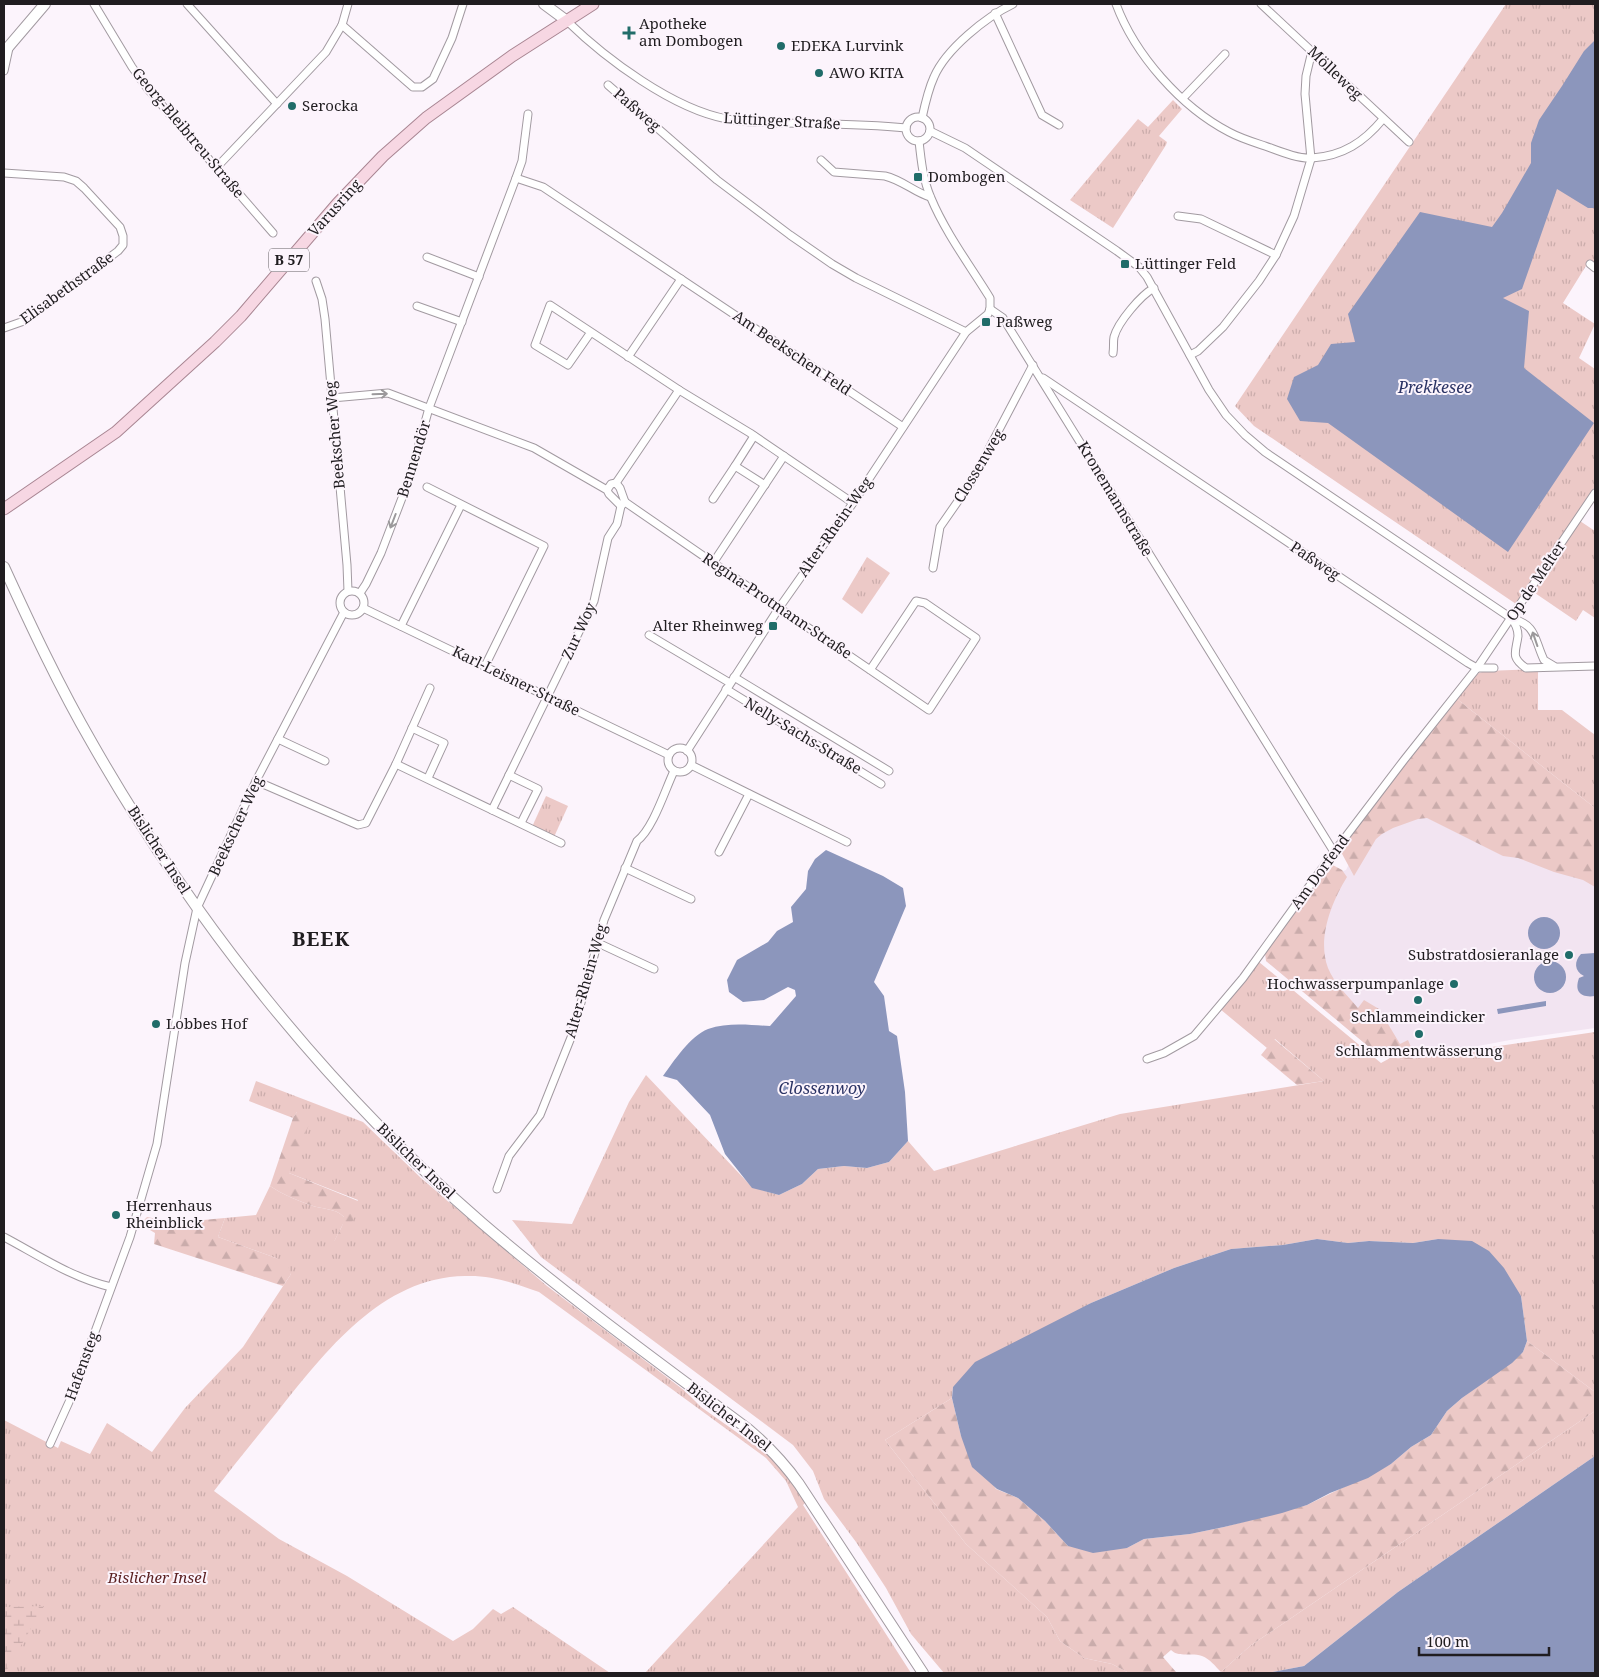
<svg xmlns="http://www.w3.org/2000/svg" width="1599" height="1677" viewBox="0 0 1599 1677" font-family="'Noto Serif',serif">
<defs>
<pattern id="grass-tufts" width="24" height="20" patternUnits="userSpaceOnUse" patternTransform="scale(1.25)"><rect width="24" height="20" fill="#ecc9c7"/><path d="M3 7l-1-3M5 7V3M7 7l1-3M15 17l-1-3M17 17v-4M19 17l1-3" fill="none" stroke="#caacab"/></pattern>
<pattern id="forest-firs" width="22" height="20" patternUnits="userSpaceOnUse" patternTransform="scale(1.25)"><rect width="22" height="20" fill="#ecc9c7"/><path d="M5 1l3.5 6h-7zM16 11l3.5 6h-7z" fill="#caacab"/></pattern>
<pattern id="wetland-marsh" width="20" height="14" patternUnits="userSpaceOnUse" patternTransform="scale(1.25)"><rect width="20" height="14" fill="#ecc9c7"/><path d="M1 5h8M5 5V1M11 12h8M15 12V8" fill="none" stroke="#caacab"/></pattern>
</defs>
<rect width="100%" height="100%" fill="#fcf4fc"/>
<path fill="#f2e4f1" d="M1391 779 1595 808V1028L1510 1040 1404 1060 1375 1052 1266 961 1340 872 1346 870Z"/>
<g fill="url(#grass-tufts)">
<path d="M1506 4H1595V265L1589 261 1563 303 1595 324 1579 358 1595 369V487L1516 604 1254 426 1235 406Z"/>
<path d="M1173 100 1182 109 1159 136 1167 142 1166 145 1113 228 1070 200 1138 119 1148 127Z"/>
<path d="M1580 521 1595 531V618L1583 610 1576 621 1532 591Z"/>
<path d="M867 557 890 573 862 614 842 599Z"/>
<path d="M1538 669V710H1562L1595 735V808L1457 699 1476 674 1485 671Z"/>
<path d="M546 796 568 806 554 837 532 827Z"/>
<path d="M1259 962 1381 1063 1392 1057 1404 1060 1595 1032V1392L1527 1341 1521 1296 1438 1239 1413 1243 1369 1241 1348 1243 1317 1239 1283 1245 1231 1249 1174 1268 1091 1303 953 1387 952 1398 885 1440 966 1544 1047 1617 1060 1641 1084 1658 1112 1664 1129 1673H944L911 1634 886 1588 856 1542 824 1499 813 1471 793 1445 541 1257 512 1220 572 1224 629 1102 646 1075 752 1187 779 1195 802 1184 818 1169 844 1166 867 1168 889 1162 908 1141 934 1171 1120 1114 1324 1081 1275 1039 1267 1048 1220 1009Z"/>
<path d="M256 1081 363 1122 421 1178 547 1286 685 1391 701 1407 756 1446C776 1452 794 1485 806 1502L803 1505 911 1673H645L798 1507 786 1481 766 1458 539 1292C513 1283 493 1275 465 1276 382 1277 325 1352 278 1411 256 1438 235 1464 214 1491L279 1539 347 1576 453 1641 473 1629 493 1609 501 1614 513 1607 610 1673H4V1420L58 1448 61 1441 90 1454 107 1423 152 1452 185 1408 243 1347 291 1274 276 1258 218 1237 225 1218 256 1215 270 1186C282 1194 296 1200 310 1205 322 1210 334 1207 344 1217V1222L334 1242 358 1200 289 1173 297 1112 293 1118 249 1101Z"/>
<path d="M1595 1411V1456L1398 1592 1304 1666 1268 1673 1221 1672 1250 1646Z"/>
</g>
<g fill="url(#forest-firs)">
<path d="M1457 699 1595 808V887L1583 880 1554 872 1518 858 1503 856 1427 818 1418 819 1393 828 1382 834 1376 839 1354 876 1340 850 1391 779Z"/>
<path d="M1329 863 1342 870 1347 877C1331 903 1317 939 1328 968 1334 983 1348 996 1358 1008L1364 1000 1379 1009 1400 1044 1408 1040 1411 1047 1413 1059 1404 1060 1375 1052 1266 961 1265 953Z"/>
<path d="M1274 1039 1324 1081 1297 1085 1261 1055Z"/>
<path d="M305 1111 311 1120 289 1173 358 1201 360 1204 341 1248 336 1249 334 1247C334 1236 344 1228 344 1217 334 1207 322 1210 310 1205 296 1200 282 1194 270 1186L293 1118 297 1112Z"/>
<path d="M147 1217C178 1223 195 1221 225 1218L218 1237 276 1258 288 1266 291 1274 283 1286 154 1244 155 1233 145 1227 144 1220Z"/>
<path d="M1527 1341 1595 1392V1411L1250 1646 1221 1672C1215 1666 1210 1659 1202 1656 1192 1652 1179 1658 1171 1650L1163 1657 1176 1672 1172 1673H1129L1112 1664 1084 1658 1060 1641 1047 1617 966 1544 885 1440 952 1398 961 1436 996 1489 1018 1498 1045 1521 1068 1546 1127 1548 1144 1539 1190 1534 1224 1527 1307 1505 1391 1464 1411 1447 1431 1435 1447 1411 1462 1398 1523 1352Z"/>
</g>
<path fill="url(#wetland-marsh)" d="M44 1606 5 1673H4V1607Z"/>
<g fill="#8c96bc">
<path d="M1595 40V208H1588L1557 189 1522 289 1503 298 1529 311 1524 368 1594 423 1508 552 1328 423 1300 421 1287 399 1294 377 1318 365 1331 344 1355 342 1348 314 1420 212 1492 227 1502 213 1531 163V143L1539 120 1562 86 1584 51Z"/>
<path d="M826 850 883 876 903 888 906 906 874 982 884 996 889 1031 897 1036 905 1092 908 1141 889 1162 867 1168 844 1166 818 1169 802 1184 779 1195 752 1188 725 1154 710 1115 677 1080 663 1076C674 1061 690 1036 708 1029 728 1022 750 1025 770 1026L796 996 795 990 788 987 764 1000 743 1002 729 992 727 980 737 960 768 942 777 931 793 922 791 907 806 889 808 871 815 859Z"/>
<circle cx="1544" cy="933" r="16"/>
<path d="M1595 953V996C1581 998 1574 992 1579 978L1584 976C1574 971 1574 961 1581 954Z"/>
<circle cx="1550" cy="977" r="16"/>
<path d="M1546 1001V1006L1498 1014 1497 1009Z"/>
<path d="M1317 1239 1348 1243 1369 1241 1413 1243 1438 1239 1472 1241 1489 1251 1504 1268 1521 1296 1527 1341 1523 1352 1512 1363 1462 1398 1447 1411 1431 1435 1411 1447 1391 1464 1368 1478 1330 1493 1307 1505 1282 1513 1224 1527 1190 1534 1144 1539 1127 1548 1093 1553 1068 1546 1045 1521 1018 1498 997 1489 972 1467 961 1436 952 1398 953 1387 975 1362 1091 1303 1174 1268 1231 1249 1283 1245Z"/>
<path d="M1595 1456V1673H1268L1304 1666 1398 1592Z"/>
</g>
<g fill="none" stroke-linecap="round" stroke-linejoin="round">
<g stroke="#a29aa1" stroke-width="9">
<g id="street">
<path d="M94 4 132 67 147 88 273 233"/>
<path d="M187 4 277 104"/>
<path d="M1116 4C1135 55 1181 107 1229 132 1240 138 1253 142 1265 146 1279 151 1297 159 1312 158 1343 156 1364 142 1383 119"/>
<path d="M1261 4 1409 142"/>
<path d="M995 13 1042 115 1059 125"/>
<path d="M567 21C606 59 673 109 727 119 746 123 765 122 784 123 825 124 866 124 906 128"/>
<path d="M342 25 413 87H422L433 79 452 38 463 4"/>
<path d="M4 71 9 48"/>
<path d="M608 85 717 180 790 235 832 264 856 278 966 332"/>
<path d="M1183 98 1225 54"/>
<circle cx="918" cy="129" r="12"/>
<path d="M922 118C925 104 928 90 934 77 946 49 986 17 1013 4"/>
<path d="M930 131 965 148 1117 251 1139 267 1147 277 1209 390 1226 415 1245 435 1265 452 1511 618C1537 625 1534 639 1544 660L1554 666"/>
<path d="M919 141C921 160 923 180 931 198 945 232 971 267 990 298V309"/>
<path d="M821 160 834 172 885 176C902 180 914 192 930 197"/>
<path d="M216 168 326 52 342 25 348 4"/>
<path d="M4 173 64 177 76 181 84 188 120 227 123 236V245L118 251 24 321 4 328"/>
<path d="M516 178 543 187 903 427"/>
<path d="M1178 216 1201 219 1276 255"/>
<path d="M427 257 479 277"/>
<path d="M1590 264 1595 268"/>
<path d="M316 281 322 299 325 319 347 565 348 591"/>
<path d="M417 306 462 322"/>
<path d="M990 309 1003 318 1334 852"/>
<path d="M591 332 568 365 535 345 550 305 679 390 750 433 853 503"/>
<path d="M1113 353C1114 348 1113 342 1114 337 1118 322 1141 295 1154 288"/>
<path d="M1190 355 1198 351 1223 327 1259 281 1276 255 1294 216 1311 159 1305 94 1306 76 1312 51"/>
<path d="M628 357 681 279"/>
<path d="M1043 378 1468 663 1477 668H1494"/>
<path d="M332 398 388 393 534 448 607 490 609 494 621 506 625 502 620 488 616 483 611 484 607 490"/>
<path d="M754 436 735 466 765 485"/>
<path d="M616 483 679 390"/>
<path d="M427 487 544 546 485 666"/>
<path d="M713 499 735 466"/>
<path d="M625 502C726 572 827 641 929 710L976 638 925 603 916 601 870 670"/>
<path d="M713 563 784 456"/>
<path d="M933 568 940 527 972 481 1033 365"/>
<circle cx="352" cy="603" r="12"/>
<path d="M360 593 366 584 381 553 410 477 429 408 516 178 522 161 528 114"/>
<path d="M363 608 669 755"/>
<path d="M1511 618C1515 623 1518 629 1518 636 1516 652 1510 657 1526 668L1595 666"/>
<path d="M401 626 461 505"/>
<path d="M649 635 730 683"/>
<path d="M734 677 889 771"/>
<path d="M726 689 881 784"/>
<path d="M412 728 444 743 428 778"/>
<path d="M278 739 325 761"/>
<circle cx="680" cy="760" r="12"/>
<path d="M687 751 779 608 853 503 966 332 988 314 990 309"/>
<path d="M396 764 561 843"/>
<path d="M691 765 847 842"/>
<path d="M509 775 538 789 521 823"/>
<path d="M256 781 358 825 366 823 396 764 430 688"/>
<path d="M492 810 594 601 608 538 617 524 621 506"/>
<path d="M719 852 749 794"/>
<path d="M625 868 691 899"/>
<path d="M598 943 654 969"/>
<path d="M1147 1059 1164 1053 1194 1036 1243 978 1334 852 1404 760 1477 668 1595 493"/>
<path d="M497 1189 509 1156 540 1115 572 1035 604 920 637 841C653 829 665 790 674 771"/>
<path d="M4 1237C38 1255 72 1278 111 1287"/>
<path d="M50 1444 69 1402 130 1237 157 1144 185 963 197 908 256 781 344 612"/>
</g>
</g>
<g stroke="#a29aa1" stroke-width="12">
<g id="secondary">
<path d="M544 4 567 21"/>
<path d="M4 52 45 4"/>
<path d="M4 567C31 626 59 686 92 743 194 922 326 1088 482 1223 567 1296 658 1362 748 1429 768 1446 784 1463 799 1484L923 1673"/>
</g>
</g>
<g stroke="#a88592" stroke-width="13">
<path id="primary" d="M4 509 116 432 215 342 241 316 338 203 383 156 426 118 512 56 593 4"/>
</g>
<use href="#street" stroke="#fff" stroke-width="7"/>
<use href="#secondary" stroke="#fff" stroke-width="10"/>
<use href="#primary" stroke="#f7d7e3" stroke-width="11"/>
</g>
<defs><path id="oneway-shaft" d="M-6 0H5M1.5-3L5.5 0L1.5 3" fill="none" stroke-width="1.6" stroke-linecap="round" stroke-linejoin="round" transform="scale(1.25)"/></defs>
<g stroke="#9b999b">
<use href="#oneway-shaft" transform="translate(380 394) rotate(-2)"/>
<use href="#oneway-shaft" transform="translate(393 521) rotate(111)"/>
<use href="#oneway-shaft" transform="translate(1535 639) rotate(-109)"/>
</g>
<g fill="#206c69" stroke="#fcf4fc" stroke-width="2">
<path d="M626.5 25.5h5v5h5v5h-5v5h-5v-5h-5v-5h5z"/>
<circle cx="781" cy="46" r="5"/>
<circle cx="819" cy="73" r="5"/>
<circle cx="292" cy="106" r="5"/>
<rect x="913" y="172" width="10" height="10" rx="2.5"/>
<rect x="1120" y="259" width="10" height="10" rx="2.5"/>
<rect x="981" y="317" width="10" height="10" rx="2.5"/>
<rect x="768" y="621" width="10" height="10" rx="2.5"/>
<circle cx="1569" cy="955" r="5"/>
<circle cx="1454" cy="984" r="5"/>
<circle cx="1418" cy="1000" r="5"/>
<circle cx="156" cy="1024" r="5"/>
<circle cx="1419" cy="1034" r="5"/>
<circle cx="116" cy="1215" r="5"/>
</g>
<g text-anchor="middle" stroke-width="4" stroke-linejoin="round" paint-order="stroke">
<rect fill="#fcf4fc" stroke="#625e62" stroke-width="1" x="269" y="248.5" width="40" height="23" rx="4"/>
<g font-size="14" font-weight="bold" fill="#201d20">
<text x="289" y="265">B 57</text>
</g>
<g font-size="15" fill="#201d20" stroke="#fcf4fc" text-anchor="start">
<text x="639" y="29">Apotheke<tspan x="639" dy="17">am Dombogen</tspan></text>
<text x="791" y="51">EDEKA Lurvink</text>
<text x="829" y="78">AWO KITA</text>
<text x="302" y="111">Serocka</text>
<text x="928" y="182">Dombogen</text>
<text x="1135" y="269">Lüttinger Feld</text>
<text x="996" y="327">Paßweg</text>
<text x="763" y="631" text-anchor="end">Alter Rheinweg</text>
<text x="1559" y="960" text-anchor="end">Substratdosieranlage</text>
<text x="1444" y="989" text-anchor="end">Hochwasserpumpanlage</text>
<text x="1418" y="1022" text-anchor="middle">Schlammeindicker</text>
<text x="166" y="1029">Lobbes Hof</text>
<text x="1419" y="1056" text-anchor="middle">Schlammentwässerung</text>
<text x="126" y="1211">Herrenhaus<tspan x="126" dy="17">Rheinblick</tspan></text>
</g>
<g font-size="15" fill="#201d20" stroke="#fcf4fc">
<text transform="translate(1335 73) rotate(44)" y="5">Mölleweg</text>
<text transform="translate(637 110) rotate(41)" y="5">Paßweg</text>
<text transform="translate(782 121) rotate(3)" y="5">Lüttinger Straße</text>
<text transform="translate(188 133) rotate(50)" y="5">Georg-Bleibtreu-Straße</text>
<text transform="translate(335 208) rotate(-48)" y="5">Varusring</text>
<text transform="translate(67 288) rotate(-36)" y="5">Elisabethstraße</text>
<text transform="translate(792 353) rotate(34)" y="5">Am Beekschen Feld</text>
<text transform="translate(335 435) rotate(-95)" y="5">Beekscher Weg</text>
<text transform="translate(414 459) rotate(-73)" y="5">Bennendör</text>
<text transform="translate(979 466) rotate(-59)" y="5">Clossenweg</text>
<text transform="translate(1115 499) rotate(59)" y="5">Kronemannstraße</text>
<text transform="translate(835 527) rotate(-55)" y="5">Alter-Rhein-Weg</text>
<text transform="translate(1315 561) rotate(34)" y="5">Paßweg</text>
<text transform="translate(1536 581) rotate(-56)" y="5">Op de Melter</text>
<text transform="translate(777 606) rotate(34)" y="5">Regina-Protmann-Straße</text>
<text transform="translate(579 631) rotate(-65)" y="5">Zur Woy</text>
<text transform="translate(516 681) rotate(26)" y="5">Karl-Leisner-Straße</text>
<text transform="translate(803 736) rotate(31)" y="5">Nelly-Sachs-Straße</text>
<text transform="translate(236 826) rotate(-65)" y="5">Beekscher Weg</text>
<text transform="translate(159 850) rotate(57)" y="5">Bislicher Insel</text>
<text transform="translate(1320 872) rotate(-54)" y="5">Am Dorfend</text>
<text transform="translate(586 981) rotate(-74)" y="5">Alter-Rhein-Weg</text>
<text transform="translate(416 1161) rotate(44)" y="5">Bislicher Insel</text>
<text transform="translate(82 1366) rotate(-70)" y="5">Hafensteg</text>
<text transform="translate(729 1417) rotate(38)" y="5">Bislicher Insel</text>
</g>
<g font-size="15" font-style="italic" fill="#5a1f20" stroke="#fcf4fc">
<text x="157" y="1583">Bislicher Insel</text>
</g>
<g font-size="16" font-style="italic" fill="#2a3264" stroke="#fcf4fc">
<text x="1435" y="393">Prekkesee</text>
<text x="822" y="1094">Clossenwoy</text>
</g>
<g font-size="20" font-weight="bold" letter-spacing="1" fill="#201d20" stroke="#fcf4fc">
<text x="321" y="946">BEEK</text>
</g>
</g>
<rect width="1599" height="1677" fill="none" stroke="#201d20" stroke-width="10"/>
<path d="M1419 1647v8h130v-8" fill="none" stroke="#201d20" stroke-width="2.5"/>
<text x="1426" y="1647" font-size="15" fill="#201d20" stroke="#fcf4fc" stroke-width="4" paint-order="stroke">100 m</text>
</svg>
